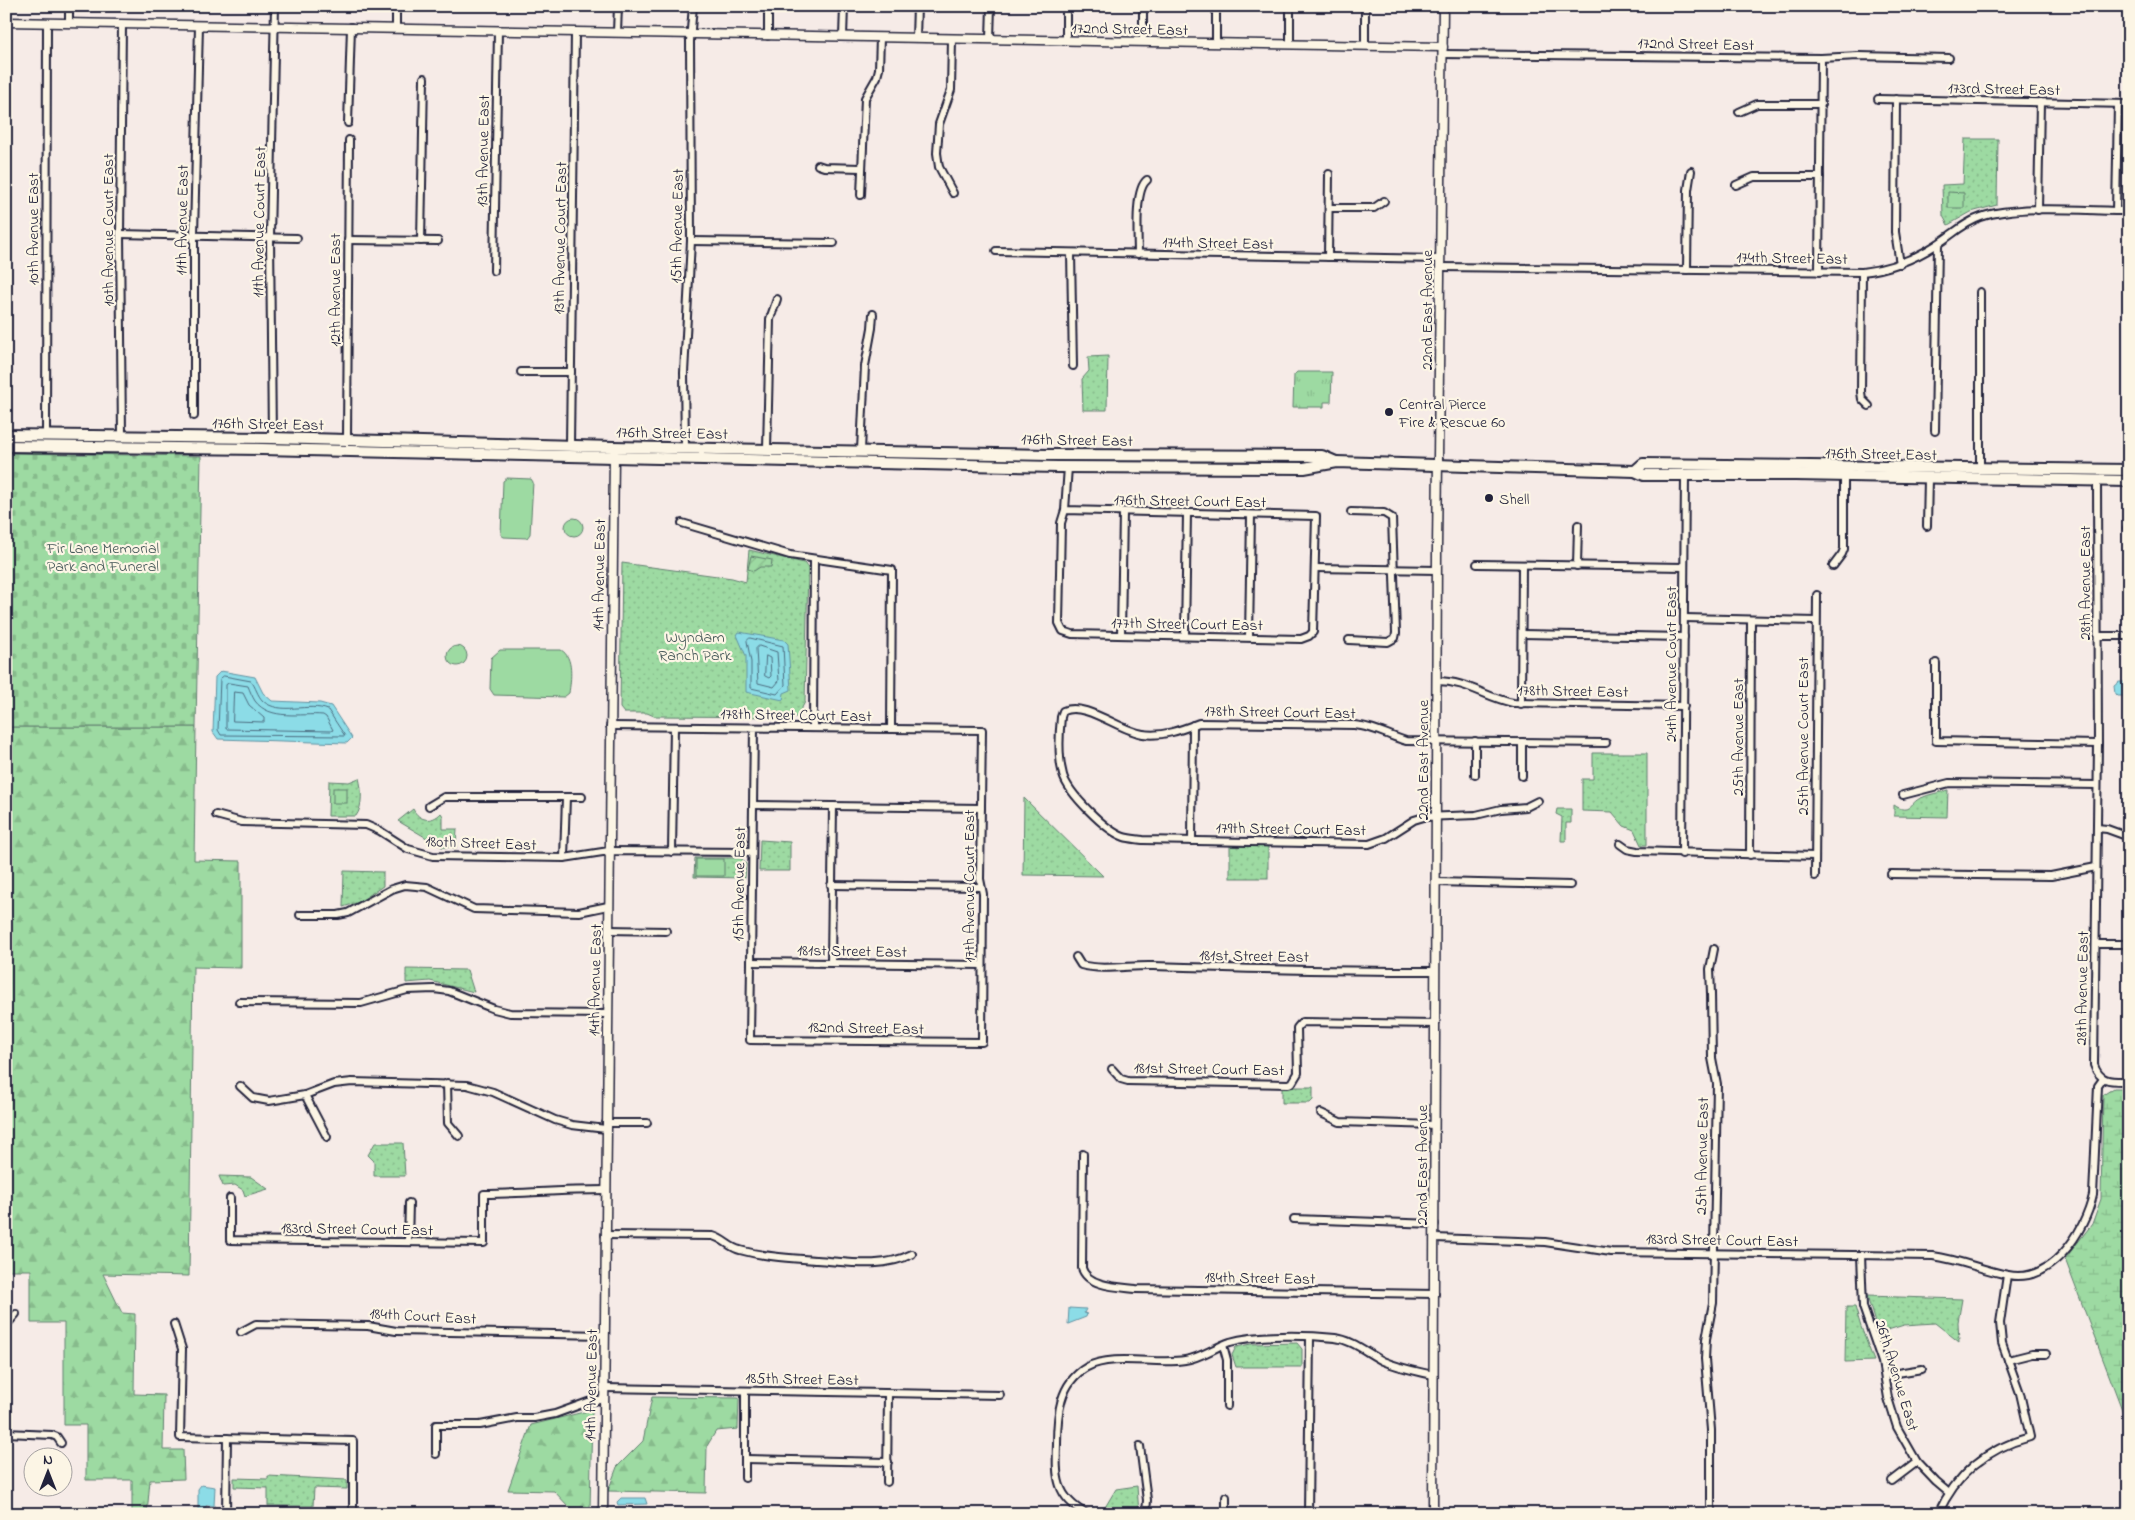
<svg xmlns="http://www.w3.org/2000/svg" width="2135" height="1520" viewBox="0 0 2135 1520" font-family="'Indie Flower',sans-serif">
<defs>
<pattern id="grass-tufts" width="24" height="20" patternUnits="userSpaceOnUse" patternTransform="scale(1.25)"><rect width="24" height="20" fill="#9ddaa2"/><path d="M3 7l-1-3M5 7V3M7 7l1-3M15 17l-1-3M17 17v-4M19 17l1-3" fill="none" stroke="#87bb8c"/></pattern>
<pattern id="forest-firs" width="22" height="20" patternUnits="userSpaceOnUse" patternTransform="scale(1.25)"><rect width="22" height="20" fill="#9ddaa2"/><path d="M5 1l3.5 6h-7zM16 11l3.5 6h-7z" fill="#87bb8c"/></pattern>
<pattern id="wetland-marsh" width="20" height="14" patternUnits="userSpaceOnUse" patternTransform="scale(1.25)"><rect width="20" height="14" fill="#9ddaa2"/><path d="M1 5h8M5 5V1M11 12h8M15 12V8" fill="none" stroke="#87bb8c"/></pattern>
<pattern id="cemetery-stones" width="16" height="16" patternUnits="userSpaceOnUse" patternTransform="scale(1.25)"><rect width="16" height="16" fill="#9ddaa2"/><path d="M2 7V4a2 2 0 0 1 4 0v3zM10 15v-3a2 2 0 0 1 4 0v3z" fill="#87bb8c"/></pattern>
<pattern id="park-dots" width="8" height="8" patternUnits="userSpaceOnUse" patternTransform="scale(1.25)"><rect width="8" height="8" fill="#9ddaa2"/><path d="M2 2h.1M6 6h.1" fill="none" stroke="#87bb8c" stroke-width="1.8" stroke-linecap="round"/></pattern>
<pattern id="garden-furrows" width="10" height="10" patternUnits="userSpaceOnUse" patternTransform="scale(1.25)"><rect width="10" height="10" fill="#9ddaa2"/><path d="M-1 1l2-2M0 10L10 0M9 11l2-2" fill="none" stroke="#87bb8c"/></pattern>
</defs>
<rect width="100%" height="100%" fill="#f6ebe7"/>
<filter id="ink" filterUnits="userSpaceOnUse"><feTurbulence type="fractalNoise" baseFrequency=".02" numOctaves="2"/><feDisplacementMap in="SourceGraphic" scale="10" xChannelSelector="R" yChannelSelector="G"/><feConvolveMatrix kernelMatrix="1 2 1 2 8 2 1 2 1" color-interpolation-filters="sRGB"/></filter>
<g filter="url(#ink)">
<path fill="url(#grass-tufts)" stroke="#607e6e" d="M1297 372H1332L1331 402H1324V407H1293L1294 375Z"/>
<g fill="url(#forest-firs)" stroke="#607e6e">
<path d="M6 727H196L194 860 241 861V968L193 967 189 1276 103 1274 122 1313 135 1314 134 1394 164 1395 163 1450H183L184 1479 150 1480 147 1514H132V1480H86V1425H64V1323H31V1270H6Z"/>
<path d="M652 1397 739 1398 738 1429 716 1431 707 1446 706 1493 608 1491 617 1467 643 1441Z"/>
<path d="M592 1410 590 1510 569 1507 554 1491 508 1490 531 1425Z"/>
</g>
<path fill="url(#wetland-marsh)" stroke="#607e6e" d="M2114 1088H2129V1428L2065 1259 2092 1224 2101 1199 2103 1095Z"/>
<path fill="url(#cemetery-stones)" stroke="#607e6e" d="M6 453 201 456 196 727H6Z"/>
<g fill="url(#park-dots)" stroke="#607e6e">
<path d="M1965 139H1998L1997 205 1971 212 1948 225 1943 216 1942 185 1963 184Z"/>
<path d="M1108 356 1107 410H1083L1082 379 1089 371 1088 357Z"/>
<path d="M749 550 804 563 808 568 805 702 797 717 654 716 647 713H624L620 708 622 563 732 578 746 582Z"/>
<path d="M1593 753H1647V845H1641L1634 830 1624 826 1612 812 1582 811V779H1593Z"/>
<path d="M359 778C362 789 363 807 356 816H328L329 781 349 782Z"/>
<path d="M1948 790 1947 817 1894 816V805C1910 816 1910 802 1921 798 1929 794 1939 793 1948 790Z"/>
<path d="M1024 798 1103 876 1023 875Z"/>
<path d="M413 809C419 821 432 823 441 813L443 816V829H457L456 848 442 847 398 821Z"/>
<path d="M1557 809H1571V823H1566V841H1561L1562 817 1556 814Z"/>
<path d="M760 840 790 842V871H759Z"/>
<rect x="1230" y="846" width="38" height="32"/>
<path d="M695 858H741L746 864 745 878 694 877Z"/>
<path d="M344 871 383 872V886L359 902 343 907Z"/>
<path d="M406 969 467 970 474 992 430 981 406 983Z"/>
<path d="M1282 1087H1313V1100L1310 1103H1282Z"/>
<path d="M375 1143H403L405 1176H374V1161L368 1155Z"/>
<path d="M219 1176 251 1177 268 1189 245 1196 243 1190 235 1185 223 1186Z"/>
<path d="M1867 1296 1962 1299 1958 1322 1959 1342 1935 1323 1904 1325 1878 1333Z"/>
<path d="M1846 1307H1855L1861 1327 1874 1361 1845 1362Z"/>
<path d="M1297 1343 1302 1349V1367H1236L1232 1355 1236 1347 1251 1344Z"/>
<path d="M268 1476 347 1480V1489L314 1488 313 1506H268V1488L234 1487V1478L268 1479Z"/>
<path d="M1137 1486 1139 1514H1101L1116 1489Z"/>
</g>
<path fill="url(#garden-furrows)" stroke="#607e6e" d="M751 556 772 560 771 567H760L754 571 748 569Z"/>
<g fill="#9ddaa2" stroke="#607e6e">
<path d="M1948 192 1964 193V208H1948Z"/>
<path d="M507 478 531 479 533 482 530 534 527 538 504 537 501 535 503 481Z"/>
<circle cx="574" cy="527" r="9"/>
<circle cx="457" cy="656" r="10"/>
<path d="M500 650H561C574 657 571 680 569 693L564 697 494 695 490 689 491 658Z"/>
<rect x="333" y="788" width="14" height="15"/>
<rect x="696" y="859" width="28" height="17"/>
</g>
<g fill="#8cdce7" stroke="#6292a2">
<path d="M739 632 784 640 788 644 791 690 784 693 783 700 746 692V656L737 635Z"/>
<path d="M221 671 255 677 263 693 272 701 320 703 331 706 352 738 347 743 218 739 213 732 215 677Z"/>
<path d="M2119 682H2129V696H2117L2115 694 2114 686Z"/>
<path d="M1069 1308 1086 1309 1084 1313 1087 1314 1086 1317 1068 1324Z"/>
<path d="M201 1485 215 1487 214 1506 207 1505 205 1508 209 1514H198V1489Z"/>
<path d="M621 1498H645L647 1504 618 1505 617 1502Z"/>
</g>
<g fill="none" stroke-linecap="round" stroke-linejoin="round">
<g stroke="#4c6c80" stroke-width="1">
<path d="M750 638 783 646 785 685 777 694 751 688V662L747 641Z"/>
<path d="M759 646 777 652 779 681 774 687 758 683 756 649Z"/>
<path d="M766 656 770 658 771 676 769 678 765 676Z"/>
<path d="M224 676 251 681C256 687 257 695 263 701 280 716 309 702 328 710L345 736 221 735 218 730 220 679Z"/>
<path d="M229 683 248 686C250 691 252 696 255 701 270 721 301 713 323 715L326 717 333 730 331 731 226 729V685Z"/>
<path d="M234 692 243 693 249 705 264 718V722L233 721Z"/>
</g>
<g stroke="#22223b" stroke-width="10">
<g id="minor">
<path d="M69 6V23"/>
<path d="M1143 6V41"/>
<path d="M396 28V6"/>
<path d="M617 32 618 6"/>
<path d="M768 36V6"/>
<path d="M843 37 844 6"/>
<path d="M916 38 917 6"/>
<path d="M952 39 951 90 939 124 937 153 939 167 953 193"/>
<path d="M990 39 991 6"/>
<path d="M1066 40V6"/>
<path d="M1216 43V6"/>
<path d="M1290 44V6"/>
<path d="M1365 46V6"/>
<path d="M1442 54 1821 58 1858 56 1949 58"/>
<path d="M1878 99 2129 104"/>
<path d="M1896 99 1895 232 1900 264"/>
<path d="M1739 112 1757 104H1821"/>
<path d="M348 123 351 27"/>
<path d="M818 165 824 167 861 168"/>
<path d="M1736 185 1754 177H1820"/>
<path d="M861 195 865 98 877 77 879 69 880 38"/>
<path d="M1329 208H1374L1384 201"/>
<path d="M2038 210 2040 102"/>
<path d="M2116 211 2118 104"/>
<path d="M120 234 297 238"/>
<path d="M348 240 438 241"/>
<path d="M421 241 424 78"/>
<path d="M691 241 834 243"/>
<path d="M996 251 1440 259"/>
<path d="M1071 253 1073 366"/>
<path d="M1138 254C1138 237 1134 190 1147 180"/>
<path d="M1328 257 1329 174"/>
<path d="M1440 267 1862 272C1890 269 1913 260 1936 245 1952 235 1963 223 1981 217 2020 204 2087 211 2129 211"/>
<path d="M1687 270 1688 190 1691 171"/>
<path d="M494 271 498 30"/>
<path d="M1819 272 1821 58"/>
<path d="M1862 272 1861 392 1862 399 1869 406"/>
<path d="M521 372H571"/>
<path d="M194 416V235L199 25"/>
<path d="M1935 431 1938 244"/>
<path d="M46 435 47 23"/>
<path d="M122 435 120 234 122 24"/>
<path d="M272 438 270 237 275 6"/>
<path d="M347 440 349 140"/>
<path d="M570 445 575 32"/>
<path d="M685 447 684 373 691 241 690 41 693 6"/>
<path d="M767 449 770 319 777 299"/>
<path d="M861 450 865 366 872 328 873 314"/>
<path d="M1980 469V292"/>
<path d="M2097 480 2098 744 2094 1065C2100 1083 2112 1081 2129 1081"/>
<path d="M1065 510 1316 516 1313 632 1309 636 1301 639 1072 634 1063 631 1059 623 1061 523 1065 510 1068 467"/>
<path d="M682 523 790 555 892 570 891 729"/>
<path d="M1927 526 1928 478"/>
<path d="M2127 528H2129"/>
<path d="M1477 564 1684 567"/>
<path d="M1577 566 1578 525"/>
<path d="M1833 566 1842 554 1844 549V476"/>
<path d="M1315 568 1437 570"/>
<path d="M1684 618 1816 621"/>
<path d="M1522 634 1684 637"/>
<path d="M1121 635 1123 512"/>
<path d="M1185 635 1187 514"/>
<path d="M2098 636H2129"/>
<path d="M1249 637 1251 515"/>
<path d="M1349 640 1388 642 1395 638 1396 633 1392 518 1384 513 1351 512"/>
<path d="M1936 663V741L2098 744"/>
<path d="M1436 681C1468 681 1484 697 1513 703L1684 706"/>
<path d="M1521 704 1522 565"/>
<path d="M610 726 982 730 980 879 983 894 982 1042 750 1040 754 728"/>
<path d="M813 728 814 559"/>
<path d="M1475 775V741"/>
<path d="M1522 776V742"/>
<path d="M1903 795 1949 783 2097 785"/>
<path d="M1538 801 1526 807 1501 809 1476 815 1424 817 1414 820 1386 838 1369 844 1143 840C1137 839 1130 839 1124 837 1106 831 1068 793 1063 775 1058 757 1059 736 1061 717L1063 711C1085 701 1120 731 1143 734 1162 737 1181 730 1199 723L1354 725C1376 727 1386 735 1406 741L1606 743"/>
<path d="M753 805 981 808"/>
<path d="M429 806 444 797H582"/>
<path d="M216 815 242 822 366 825 380 831 408 849 433 856 564 858 609 851 752 852"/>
<path d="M2097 828 2107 829 2129 837"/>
<path d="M1192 841 1193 725"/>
<path d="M1620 844 1627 849 1637 851 1815 856"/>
<path d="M672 852 674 727"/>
<path d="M1682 854 1685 475"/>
<path d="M1750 855 1751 620"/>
<path d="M564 858 566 797"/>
<path d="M1891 874 2051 876 2096 867"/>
<path d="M1815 876 1817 595"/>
<path d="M1435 882 1570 885"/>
<path d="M831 885 981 887"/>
<path d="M300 915H338L348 913 392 889 405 885 427 887 474 909 579 912 608 906"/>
<path d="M608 930 666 931"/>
<path d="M2096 944H2129"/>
<path d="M1076 957 1081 965C1103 971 1131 965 1153 966 1247 969 1341 971 1435 971"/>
<path d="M751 962 982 965"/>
<path d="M831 963 833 806"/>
<path d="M239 1002 361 1003 407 990 434 989 449 991 494 1009 510 1013 607 1014"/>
<path d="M1112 1069 1121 1079 1128 1081 1288 1084 1292 1083 1298 1073 1297 1028 1302 1022 1435 1024"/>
<path d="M447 1083 448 1123 459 1136"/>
<path d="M240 1086 253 1098 269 1101 305 1095 334 1084 352 1082 467 1085 493 1092 555 1120 572 1125 606 1129"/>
<path d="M305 1095 327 1137"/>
<path d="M1321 1113 1340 1122 1435 1125"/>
<path d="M606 1123H647"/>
<path d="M1083 1154 1082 1268C1087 1287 1121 1287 1136 1289L1435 1294"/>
<path d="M230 1198V1240L484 1243V1194C525 1193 565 1190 606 1190"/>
<path d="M1294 1219 1435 1224"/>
<path d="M605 1235 713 1236C724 1239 730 1248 740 1250 765 1257 791 1258 817 1260 848 1262 882 1269 912 1254"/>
<path d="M1435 1238 1545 1242 1611 1252 1933 1256C1961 1260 1982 1270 2008 1275 2051 1284 2085 1232 2093 1195L2098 1086 2103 1079"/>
<path d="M408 1242 409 1203"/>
<path d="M1861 1255 1863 1307 1882 1362 1888 1398 1897 1427 1917 1462 1936 1482 1949 1493"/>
<path d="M6 1322H9L16 1314"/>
<path d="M174 1324 182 1349 180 1437 353 1441V1514"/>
<path d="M241 1332 256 1324 368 1326 396 1331 605 1335"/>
<path d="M1223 1345 1227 1360V1406"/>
<path d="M2008 1360 2032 1354H2046"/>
<path d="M1885 1375 1922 1369"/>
<path d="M604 1388 1000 1395"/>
<path d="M6 1433 52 1435 57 1437 61 1443"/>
<path d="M1140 1446 1147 1500 1146 1514"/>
<path d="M436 1454V1425H480L517 1418H534L555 1414 588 1402 604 1399"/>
<path d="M745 1459 888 1462"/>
<path d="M745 1478V1391"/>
<path d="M1892 1481 1917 1462"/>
<path d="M887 1482 888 1394"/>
<path d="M226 1514 227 1438"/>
<path d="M1087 1514C1055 1497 1056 1476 1057 1444 1057 1415 1059 1383 1087 1367 1113 1353 1156 1365 1185 1360 1201 1358 1215 1347 1230 1342 1257 1334 1307 1335 1335 1338 1353 1340 1367 1353 1383 1361 1399 1368 1416 1371 1433 1375"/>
<path d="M1226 1514V1497"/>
<path d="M1308 1514 1310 1337"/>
<path d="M1711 1514V1430L1705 1359 1706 1339 1713 1303 1717 1084 1712 1058 1711 994 1710 969 1714 949"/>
<path d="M1938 1514C1956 1474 1988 1448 2030 1437L2020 1393 2002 1343 2000 1323 2007 1275"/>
</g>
</g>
<g stroke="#22223b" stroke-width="11">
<g id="tertiary">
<path d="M6 22 1443 47"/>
<path d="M603 1514 614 454"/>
<path d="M1433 1514 1437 549 1443 6"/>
</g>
</g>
<g stroke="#22223b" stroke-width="14">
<g id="primary">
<path d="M6 435 272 438 613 447 1048 455 1322 456 1336 462"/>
<path d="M6 446 262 449 1058 467 1304 468 1337 462 1635 471 1644 475H1795L2129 481"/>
<path d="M1635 471 1643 464 2129 470"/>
</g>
</g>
<use href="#minor" stroke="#fcf5e5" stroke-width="6"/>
<use href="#tertiary" stroke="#fcf5e5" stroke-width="8"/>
<use href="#primary" stroke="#fcf5e5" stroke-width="10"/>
</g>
</g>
<g fill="#22223b" stroke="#fcf5e5" stroke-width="2">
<circle cx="1389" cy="412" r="5"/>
<circle cx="1489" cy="498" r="5"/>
</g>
<g text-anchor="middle" stroke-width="4.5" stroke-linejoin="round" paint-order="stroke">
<g font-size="16" fill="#22223b" stroke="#fcf5e5">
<text transform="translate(1130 28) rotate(1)" y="6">172nd Street East</text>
<text transform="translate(1696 43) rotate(1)" y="6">172nd Street East</text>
<text transform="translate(2004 88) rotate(1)" y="6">173rd Street East</text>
<text transform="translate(482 151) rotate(-89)" y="6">13th Avenue East</text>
<text transform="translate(181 220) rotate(-89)" y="6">11th Avenue East</text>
<text transform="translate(258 222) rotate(-89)" y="6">11th Avenue Court East</text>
<text transform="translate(676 226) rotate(-89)" y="6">15th Avenue East</text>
<text transform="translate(32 229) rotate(-90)" y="6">10th Avenue East</text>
<text transform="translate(107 230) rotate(-90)" y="6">10th Avenue Court East</text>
<text transform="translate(559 238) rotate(-89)" y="6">13th Avenue Court East</text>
<text transform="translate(1218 242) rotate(1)" y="6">174th Street East</text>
<text transform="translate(1792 257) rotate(1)" y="6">174th Street East</text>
<text transform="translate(334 290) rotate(-90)" y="6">12th Avenue East</text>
<text transform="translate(1426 310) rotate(-90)" y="6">22nd East Avenue</text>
<text transform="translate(268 423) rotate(1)" y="6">176th Street East</text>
<text transform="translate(672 432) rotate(1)" y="6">176th Street East</text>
<text transform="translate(1077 439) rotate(1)" y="6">176th Street East</text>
<text transform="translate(1881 453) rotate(1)" y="6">176th Street East</text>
<text transform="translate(1190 500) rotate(1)" y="6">176th Street Court East</text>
<text transform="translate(598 575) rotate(-89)" y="6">14th Avenue East</text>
<text transform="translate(2084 583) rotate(-90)" y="6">28th Avenue East</text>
<text transform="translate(1187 623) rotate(1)" y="6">177th Street Court East</text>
<text transform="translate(1670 664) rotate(-90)" y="6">24th Avenue Court East</text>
<text transform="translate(1573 690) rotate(1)" y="6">178th Street East</text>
<text transform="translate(1280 711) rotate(1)" y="6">178th Street Court East</text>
<text transform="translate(796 714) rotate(1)" y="6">178th Street Court East</text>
<text transform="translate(1802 736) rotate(-90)" y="6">25th Avenue Court East</text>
<text transform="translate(1737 737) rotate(-90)" y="6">25th Avenue East</text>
<text transform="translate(1422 760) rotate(-90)" y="6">22nd East Avenue</text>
<text transform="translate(1291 828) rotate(1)" y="6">179th Street Court East</text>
<text transform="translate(481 842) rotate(2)" y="6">180th Street East</text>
<text transform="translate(738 884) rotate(-89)" y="6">15th Avenue East</text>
<text transform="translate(968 886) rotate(-90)" y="6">17th Avenue Court East</text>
<text transform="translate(852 950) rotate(1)" y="6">181st Street East</text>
<text transform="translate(1254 955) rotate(1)" y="6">181st Street East</text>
<text transform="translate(594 980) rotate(-89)" y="6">14th Avenue East</text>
<text transform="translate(2081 988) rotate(-89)" y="6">28th Avenue East</text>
<text transform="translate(866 1027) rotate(1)" y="6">182nd Street East</text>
<text transform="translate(1209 1068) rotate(1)" y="6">181st Street Court East</text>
<text transform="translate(1701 1156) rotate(-89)" y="6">25th Avenue East</text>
<text transform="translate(1421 1165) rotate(-90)" y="6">22nd East Avenue</text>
<text transform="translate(357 1228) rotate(1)" y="6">183rd Street Court East</text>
<text transform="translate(1722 1239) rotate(1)" y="6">183rd Street Court East</text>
<text transform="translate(1260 1277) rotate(1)" y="6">184th Street East</text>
<text transform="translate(423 1315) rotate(3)" y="6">184th Court East</text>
<text transform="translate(1898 1375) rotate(73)" y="6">26th Avenue East</text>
<text transform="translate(802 1378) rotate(1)" y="6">185th Street East</text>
<text transform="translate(590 1385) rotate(-89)" y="6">14th Avenue East</text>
</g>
<g font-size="16" fill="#22223b" stroke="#fcf5e5" text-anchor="start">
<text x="1399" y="409">Central Pierce<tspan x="1399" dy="18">Fire &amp; Rescue 60</tspan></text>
<text x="1499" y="504">Shell</text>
</g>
<g font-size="16" fill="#47595a" stroke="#fcf5e5">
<text x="103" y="553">Fir Lane Memorial<tspan x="103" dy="18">Park and Funeral</tspan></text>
<text x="695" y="642">Wyndam<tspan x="695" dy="18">Ranch Park</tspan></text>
</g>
</g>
<rect width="2135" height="1520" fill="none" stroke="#fcf5e5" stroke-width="25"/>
<rect x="12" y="12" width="2110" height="1495" fill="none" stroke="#22223b" stroke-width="2" filter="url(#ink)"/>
<g transform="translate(48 1472)"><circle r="24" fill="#fcf5e5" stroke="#a5a1a1"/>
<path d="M0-4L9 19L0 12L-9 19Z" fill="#22223b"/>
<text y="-8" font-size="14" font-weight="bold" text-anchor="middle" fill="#22223b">N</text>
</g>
</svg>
